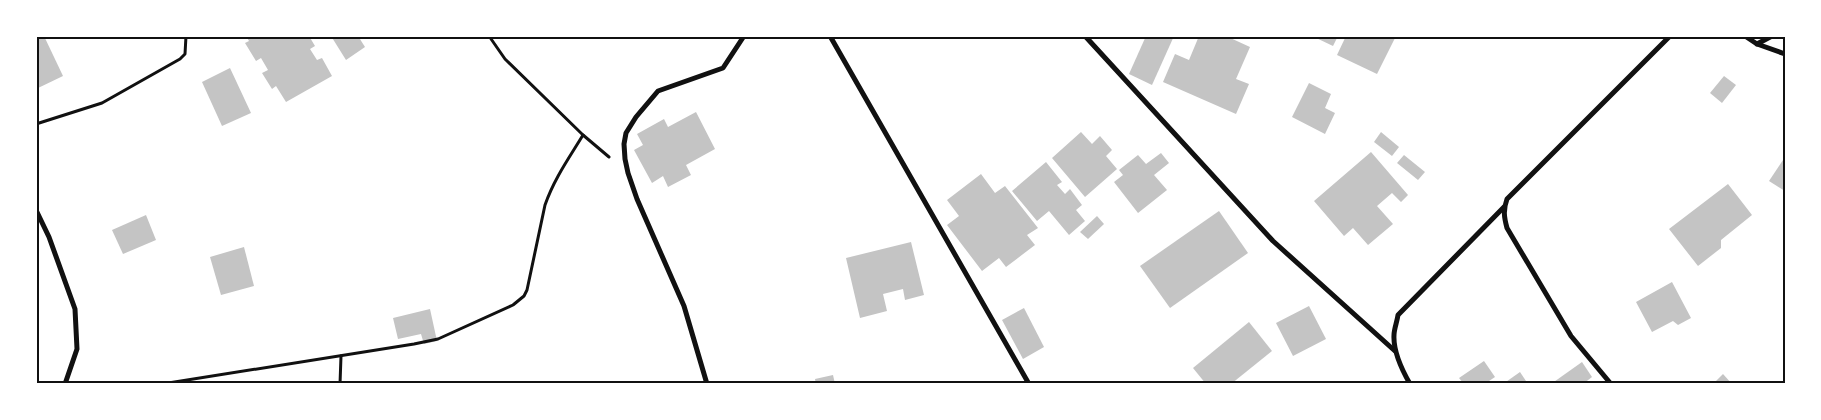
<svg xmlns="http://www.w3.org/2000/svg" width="1821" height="420" viewBox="0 0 1821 420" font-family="Arial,sans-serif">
<rect width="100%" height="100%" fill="#fff"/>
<g fill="#c4c4c4">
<path d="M40 36H44L63 76 36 89V38Z"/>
<path d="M246 36H309L315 46 310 49 317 60 322 58 332 76 286 102 276 86 272 89 262 73 268 70 261 58 256 61 245 43 249 41Z"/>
<path d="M331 36H358L365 47 346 60Z"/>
<path d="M1146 36H1174L1152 85 1129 74Z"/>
<path d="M1199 36H1226L1250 47 1236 79 1249 84 1236 114 1163 82 1175 54 1189 60Z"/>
<path d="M1312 36H1338L1333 46Z"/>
<path d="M1346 36H1396L1377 74 1337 55Z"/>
<path d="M230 68 251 113 222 126 202 82Z"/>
<path d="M1724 76 1736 85 1722 103 1710 93Z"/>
<path d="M1309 83 1331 94 1325 108 1335 113 1325 134 1292 117Z"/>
<path d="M696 112 715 149 686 165 691 175 668 187 663 176 652 183 634 150 643 145 637 134 664 119 668 127Z"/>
<path d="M1081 132 1092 144 1100 136 1112 150 1106 156 1117 169 1085 197 1052 158Z"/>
<path d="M1381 132 1399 147 1392 156 1374 142Z"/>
<path d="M1371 152 1408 195 1401 202 1392 193 1377 206 1393 224 1368 245 1353 228 1344 236 1314 201Z"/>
<path d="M1161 153 1169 163 1154 175 1167 190 1138 213 1114 182 1123 175 1119 170 1138 155 1146 164Z"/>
<path d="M1404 155 1425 172 1418 180 1397 163Z"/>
<path d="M1785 157V191L1769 181Z"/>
<path d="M1046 162 1062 182 1057 185 1065 194 1070 189 1082 205 1076 210 1085 221 1069 235 1049 211 1037 221 1012 191Z"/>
<path d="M981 174 995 193 1005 186 1038 228 1027 235 1035 245 1006 267 999 258 982 271 947 225 959 216 947 200Z"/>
<path d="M1728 184 1752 215 1721 240V248L1698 266 1669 229Z"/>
<path d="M1219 211 1248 253 1170 308 1140 266Z"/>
<path d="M146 215 156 240 123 254 112 230Z"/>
<path d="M1097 216 1104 224 1088 239 1080 232Z"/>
<path d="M911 242 924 295 905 300 903 289 883 294 887 311 860 318 846 258Z"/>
<path d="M244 247 254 286 221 295 210 257Z"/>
<path d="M1672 282 1691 318 1678 325 1673 321 1652 332 1636 302Z"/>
<path d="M1309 306 1326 339 1293 356 1276 323Z"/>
<path d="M1024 308 1044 347 1023 359 1002 320Z"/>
<path d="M430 309 437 341 424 344 421 334 398 339 393 318Z"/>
<path d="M1249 322 1272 351 1231 384H1206L1193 368Z"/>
<path d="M1484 361 1495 377 1489 381 1491 384H1464L1459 378Z"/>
<path d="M1582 362 1592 377 1583 384H1551Z"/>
<path d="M1520 372 1528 384H1503Z"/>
<path d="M1723 374 1732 384H1713Z"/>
<path d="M833 375 835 384H816L815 379Z"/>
</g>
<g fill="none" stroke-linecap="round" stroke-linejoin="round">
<g stroke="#111" stroke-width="3">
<path d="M489 36 505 59 583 135 609 157"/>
<path d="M36 124 102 103 180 59 185 54 186 36"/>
<path d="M162 384 414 344 438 339 513 305 524 296 527 290 545 205C554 179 569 158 583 135"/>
<path d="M340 384 341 356"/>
</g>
<g stroke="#111" stroke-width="5">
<path d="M830 36 1029 384"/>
<path d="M1085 36 1273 241 1395 351"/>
<path d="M1745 36 1757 44 1785 54"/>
<path d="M1757 44 1772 36"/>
<path d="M36 210 49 237 75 309 77 349 65 384"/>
<path d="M707 384 684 306 637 199 628 173 625 159 624 144 626 133 636 117 658 91 723 68 744 36"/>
<path d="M1410 384C1402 370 1393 352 1394 335 1394 329 1397 322 1398 315L1504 207"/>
<path d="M1611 384 1571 336 1507 228C1504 217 1503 210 1507 199L1670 36"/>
</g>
</g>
<rect width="1821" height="420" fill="none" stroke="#ffffff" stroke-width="75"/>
<rect x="38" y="38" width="1746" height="344" fill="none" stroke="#111" stroke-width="2"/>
</svg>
